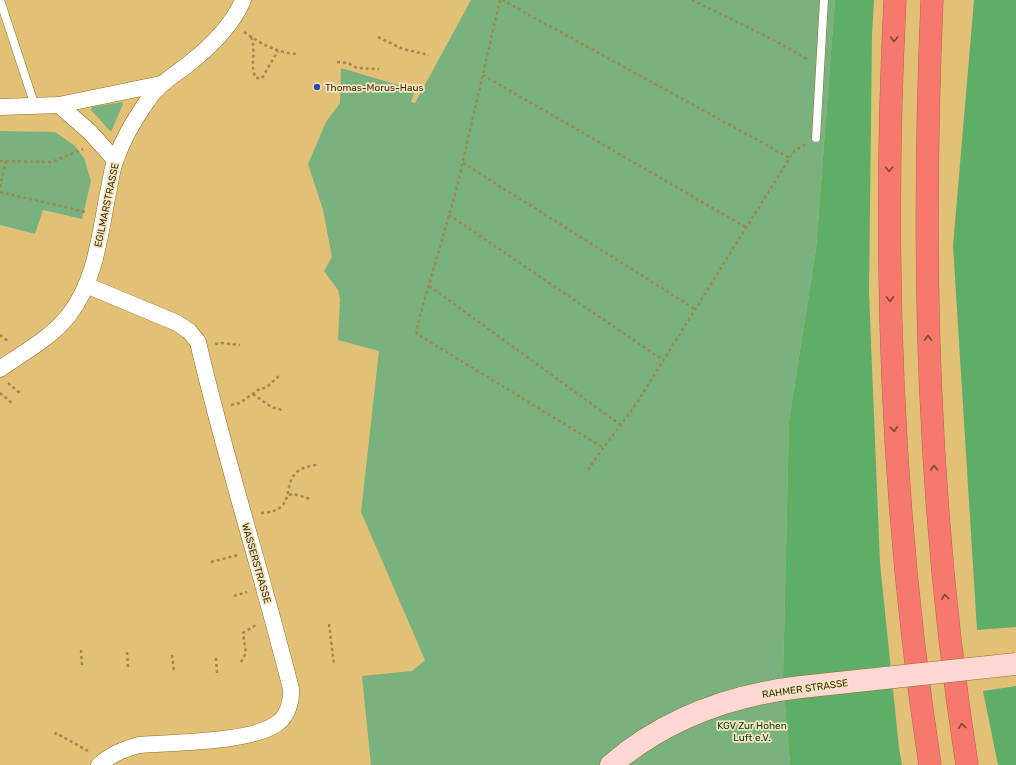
<svg xmlns="http://www.w3.org/2000/svg" width="1016" height="765" viewBox="0 0 1016 765" font-family="Rubik,sans-serif">
<rect width="100%" height="100%" fill="#e2c176"/>
<g fill="#7ab27f">
<path d="M471 0H835L816 249 789 421 783 679 790 765H371L362 676 412 671 425 660 361 512 379 351 338 340 340 299 338 290 324 271 332 257 323 210 308 164 326 122 340 103 341 68 415 90 411 102 415 103Z"/>
<path d="M122 102 123 104 111 132 91 110 92 107Z"/>
<path d="M0 131 55 132 75 146 84 158 91 181 82 219 43 210 35 234 0 225Z"/>
</g>
<g fill="#5eae68">
<path d="M835 0H874L872 35 869 293 880 563 899 748 902 765H790L783 679 789 421 816 249Z"/>
<path d="M974 0H1016V627L977 630 953 246Z"/>
<path d="M1016 686V765H998L983 691Z"/>
</g>
<g fill="none" stroke-linecap="round" stroke-linejoin="round">
<g stroke="#8f7123" stroke-width="9">
<g id="lane">
<path d="M0 0 35 106"/>
<path d="M816 138 824 0"/>
</g>
</g>
<g stroke="#8f7123" stroke-width="17">
<g id="street">
<path d="M59 105 90 132 115 160"/>
<path d="M0 107 59 105 161 84"/>
<path d="M86 285 177 323 189 331 198 342C225 459 262 573 291 689 292 699 288 715 279 722 254 743 173 742 139 745 123 749 111 754 99 765"/>
<path d="M0 369C24 352 51 338 69 315 97 279 100 231 109 188 111 179 112 168 116 159 123 139 134 120 146 103 158 83 174 76 191 62 211 46 233 24 243 0"/>
</g>
</g>
<g stroke="#8f7123" stroke-width="23">
<path id="secondary" d="M611 765C665 719 731 695 801 687"/>
</g>
<g stroke="#b65f4d" stroke-width="23">
<g id="highway">
<path d="M895 0C882 256 891 511 930 765"/>
<path d="M932 0C921 258 927 509 967 765"/>
</g>
</g>
<g stroke="#a0874d" stroke-width="2.5" stroke-dasharray="3 3" stroke-linecap="butt">
<path d="M500 0 456 191 416 330 417 334 602 447"/>
<path d="M502 0 790 158"/>
<path d="M692 0 772 39 807 59"/>
<path d="M244 32C261 44 277 53 298 54"/>
<path d="M251 37C257 50 249 67 256 78H262L278 51"/>
<path d="M378 37 403 49 429 55"/>
<path d="M337 62 348 63 357 68 379 69"/>
<path d="M483 75 747 228"/>
<path d="M0 161 52 162 83 149"/>
<path d="M463 163 695 309"/>
<path d="M0 187 6 161"/>
<path d="M0 192 86 212"/>
<path d="M449 215 663 360"/>
<path d="M429 286 621 425"/>
<path d="M0 335 9 342"/>
<path d="M215 344 221 343 240 345"/>
<path d="M8 383 21 394"/>
<path d="M0 393 13 404"/>
<path d="M253 394 271 407 282 410"/>
<path d="M231 405 240 403 258 390 267 387 280 375"/>
<path d="M588 470C603 446 622 425 638 401L794 151 806 144"/>
<path d="M289 495 293 494 311 499"/>
<path d="M261 513C298 511 281 486 297 472 302 467 309 467 315 465L316 468"/>
<path d="M211 562 238 555"/>
<path d="M234 596 247 592"/>
<path d="M329 624 334 665"/>
<path d="M81 650 82 666"/>
<path d="M127 652 128 668"/>
<path d="M172 655 174 671"/>
<path d="M216 658 217 673"/>
<path d="M241 662 246 653 243 633 256 625"/>
<path d="M55 735 56 733 88 751"/>
</g>
<use href="#lane" stroke="#fff" stroke-width="8"/>
<use href="#street" stroke="#fff" stroke-width="16"/>
<use href="#secondary" stroke="#fdd7d4" stroke-width="22"/>
<use href="#highway" stroke="#f7796e" stroke-width="22"/>
<g stroke="#8f7123" stroke-width="23" stroke-linecap="butt">
<path id="secondary-bridge" d="M801 687 1016 664"/>
</g>
<use href="#secondary-bridge" stroke="#fdd7d4" stroke-width="22"/>
</g>
<defs><path id="oneway-chevron" d="M-2-3.5L2.5 0L-2 3.5" fill="none" stroke-width="1.6" stroke-linecap="round" stroke-linejoin="round"/></defs>
<g stroke="#7d4930">
<use href="#oneway-chevron" transform="translate(894 39) rotate(92)"/>
<use href="#oneway-chevron" transform="translate(889 169) rotate(92)"/>
<use href="#oneway-chevron" transform="translate(890 299) rotate(89)"/>
<use href="#oneway-chevron" transform="translate(928 338) rotate(-91)"/>
<use href="#oneway-chevron" transform="translate(894 429) rotate(86)"/>
<use href="#oneway-chevron" transform="translate(934 468) rotate(-93)"/>
<use href="#oneway-chevron" transform="translate(945 597) rotate(-96)"/>
<use href="#oneway-chevron" transform="translate(962 726) rotate(-97)"/>
</g>
<circle fill="#2b4aba" stroke="#f5e4c0" stroke-width="1.5" cx="317" cy="87" r="4"/>
<g text-anchor="middle" stroke-width="3.5" stroke-linejoin="round" paint-order="stroke">
<g font-size="10" fill="#3c2f0f" stroke="#f5e4c0" text-anchor="start">
<text x="325" y="91">Thomas-Morus-Haus</text>
</g>
<g font-size="10" fill="#3c2f0f" stroke="#f5e4c0">
<text transform="translate(106 205) rotate(-78)" y="4">EGILMARSTRASSE</text>
<text transform="translate(257 563) rotate(74)" y="4">WASSERSTRASSE</text>
<text transform="translate(805 688) rotate(-8)" y="4">RAHMER STRASSE</text>
</g>
<g font-size="10" fill="#003f11" stroke="#f5e4c0">
<text x="752" y="729">KGV Zur Hohen<tspan x="752" dy="12">Luft e.V.</tspan></text>
</g>
</g>
</svg>
